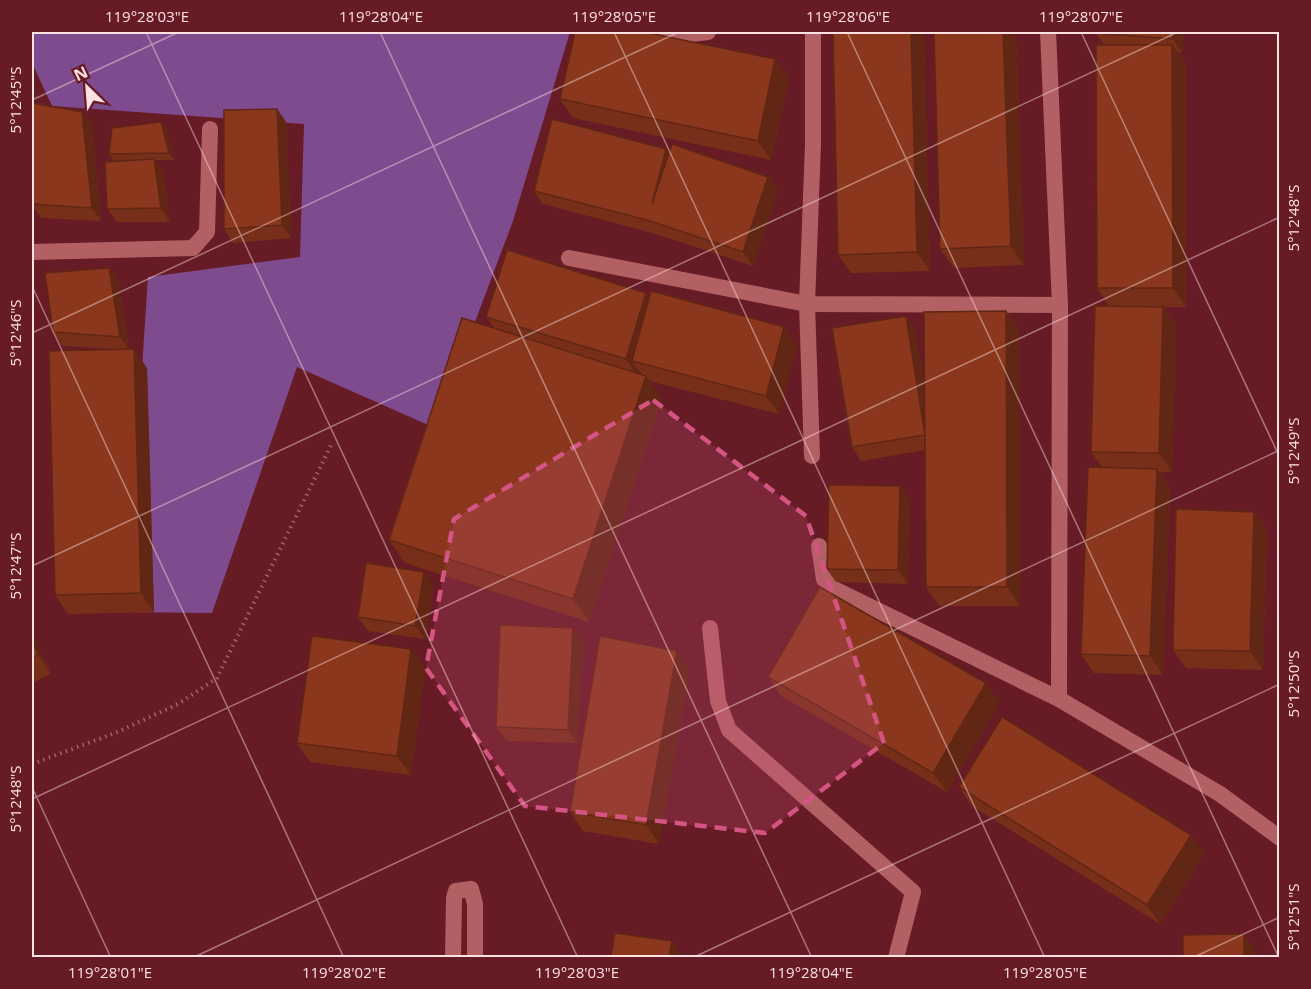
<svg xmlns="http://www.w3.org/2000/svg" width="1311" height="989" viewBox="0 0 1311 989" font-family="'Open Sans',sans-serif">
<rect width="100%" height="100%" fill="#671c25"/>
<path fill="#7e4b8e" d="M32 32H570L513 221 435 428 297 367 212 613 126 612 148 277 300 257 304 124 52 106 32 63Z"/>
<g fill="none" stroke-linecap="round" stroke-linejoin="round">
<path stroke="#9e646a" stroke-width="4" stroke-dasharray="1.5 4.5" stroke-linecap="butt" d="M32 764 115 733 178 704 217 678 331 445"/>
<path stroke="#b36064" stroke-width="16" d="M710 628 718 701 729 730 913 892 896 958"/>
<g stroke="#b36064" stroke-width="16">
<path d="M1048 32 1060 305 1059 699 1220 794 1280 838"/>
<path d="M658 38 708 32"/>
<path d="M32 252 193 248 207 232 210 129"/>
<path d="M569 258 807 304 1060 305"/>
<path d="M812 456 807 304 813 144V32"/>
<path d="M819 546 824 579 834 589 1059 699"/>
<path d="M453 958 454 898 456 891 471 889 475 904V958"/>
</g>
</g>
<g fill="#772f19">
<path d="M833 32H924L930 271 851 273 838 255Z"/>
<path d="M934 32H1016L1024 265 954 268 940 249Z"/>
<path d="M1184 32 1182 53 1178 52 1186 64V307H1157H1163L1176 326 1172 472H1159L1170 488 1163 675 1094 673 1081 654 1102 467 1091 452 1109 306 1097 288 1104 45 1096 33Z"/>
<path d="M775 59 789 78 771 160 573 118 560 99Z"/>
<path d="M32 103 92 125 101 221 41 218 32 205Z"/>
<path d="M277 109 286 122 291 238 233 243 224 229Z"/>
<path d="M161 122 166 129 174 160H155L163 173 170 222H117L107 209 114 161 109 154Z"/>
<path d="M666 149 669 154 768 177 778 190 753 266 656 234 543 204 534 191Z"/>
<path d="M118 281 129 349 147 368 154 612 68 614 55 595 115 349 62 346 53 332Z"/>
<path d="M646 293 649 297 797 345 779 414 649 381 662 399 589 622 405 563 389 540 494 328 486 317Z"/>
<path d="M1006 311 1019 330 1020 606H939L926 587 925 450 861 461 852 447 906 316 915 329 924 385Z"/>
<path d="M900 486 910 500 908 584 836 582 827 569Z"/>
<path d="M1254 512 1267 531 1263 670 1186 668 1173 650Z"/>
<path d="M433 585 425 639 368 631 358 617Z"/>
<path d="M32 632 51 674 32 683Z"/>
<path d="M583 641 577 743 506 741 496 727Z"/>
<path d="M425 668 411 775 310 762 297 743Z"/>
<path d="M690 670 659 844 583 831 570 812Z"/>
<path d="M768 677 1000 702 947 792 781 696Z"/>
<path d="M959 787 1204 854 1160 924 972 806Z"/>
</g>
<g fill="#612614">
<path d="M911 32H924L930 271 917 252Z"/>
<path d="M1003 32H1016L1024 265 1011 246Z"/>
<path d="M1173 32H1184L1182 53 1173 39Z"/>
<path d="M1172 45 1186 64V307L1173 288Z"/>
<path d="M775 59 789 78 771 160 758 141Z"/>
<path d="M277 109 286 122 291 238 282 225Z"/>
<path d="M82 112 92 125 101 221 92 208Z"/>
<path d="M161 122 166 129 174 160 169 153Z"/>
<path d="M666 149 675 163 652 204Z"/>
<path d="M154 159 163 173 170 222 161 208Z"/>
<path d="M768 177 778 190 753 266 743 252Z"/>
<path d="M109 268 118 281 129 350 120 337Z"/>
<path d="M646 293 660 312 632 361 641 373 639 378 626 359Z"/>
<path d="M1163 307 1176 326 1172 472 1159 453Z"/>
<path d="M1006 311 1019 330 1020 606 1007 587Z"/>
<path d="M906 316 915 329 935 448 925 435Z"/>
<path d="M784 327 797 345 779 414 766 396Z"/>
<path d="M134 349 147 368 154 612 141 593Z"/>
<path d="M646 376 662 399 589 622 573 599Z"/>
<path d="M1157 469 1170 488 1163 675 1150 656Z"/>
<path d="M900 486 910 500 908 584 898 570Z"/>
<path d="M1254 512 1267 531 1263 670 1250 651Z"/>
<path d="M424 572 433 585 425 639 415 626Z"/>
<path d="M573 628 583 641 577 743 568 730Z"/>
<path d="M32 632 51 674 38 655 32 641Z"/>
<path d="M411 649 425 668 411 775 397 756Z"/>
<path d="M677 651 690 670 659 844 646 825Z"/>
<path d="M986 683 1000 702 947 792 933 773Z"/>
<path d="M1191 835 1204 854 1160 924 1147 905Z"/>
<path d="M1244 934 1254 947V957H1244Z"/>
<path d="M672 941 681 955V957H669Z"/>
</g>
<g fill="#8a371d" stroke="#612614" stroke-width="1.5">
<path d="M575 32H644L775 59 758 141 560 99Z"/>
<path d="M833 32H911L917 252 838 255Z"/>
<path d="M934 32H1003L1011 246 940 249Z"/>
<path d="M1096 32H1173V39L1096 33Z"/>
<path d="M1096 45H1172L1173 288H1097Z"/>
<path d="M32 103 82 112 92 208 32 204Z"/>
<path d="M277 109 282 225 224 229V110Z"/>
<path d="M552 119 666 149 652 204 672 144 768 177 743 252 647 220 534 191Z"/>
<path d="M161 122 169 153 109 154 112 128Z"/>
<path d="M154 159 161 208 107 209 105 162Z"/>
<path d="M507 250 646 293 626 359 486 317Z"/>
<path d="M109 268 120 337 53 332 45 273Z"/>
<path d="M651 291 784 327 766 396 632 361Z"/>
<path d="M1095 306 1163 307 1159 453 1091 452Z"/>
<path d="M1006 311 1007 587H926L924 312Z"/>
<path d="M906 316 925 435 852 447 832 328Z"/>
<path d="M462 318 646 376 573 599 389 540Z"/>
<path d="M134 349 141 593 55 595 49 351Z"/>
<path d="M1088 467 1157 469 1150 656 1081 654Z"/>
<path d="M829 485 900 486 898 570 827 569Z"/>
<path d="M1176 509 1254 512 1250 651 1173 650Z"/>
<path d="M366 563 424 572 415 626 358 617Z"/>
<path d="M820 587 986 683 933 773 768 677Z"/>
<path d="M500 625 573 628 568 730 496 727Z"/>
<path d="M312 636 411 649 397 756 297 743Z"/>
<path d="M600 636 677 651 646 825 570 812Z"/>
<path d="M32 641 38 655 32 658Z"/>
<path d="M1002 717 1191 835 1147 905 959 787Z"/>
<path d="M615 933 672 941 669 957H611Z"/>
<path d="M1244 934V957H1183V935Z"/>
</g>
<path fill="#d45483" fill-opacity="0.2" stroke="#d45483" stroke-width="4.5" stroke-dasharray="12 8" stroke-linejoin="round" d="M653 400 806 516 884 743 765 833 525 806 426 668 454 519Z"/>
<path fill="none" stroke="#fee1e1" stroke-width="1.5" stroke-opacity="0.45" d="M146 32 578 958M380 32 812 958M614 32 1045 958M847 32 1279 958M1081 32 1280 458M32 100 179 32M32 286 344 958M32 333 679 32M32 566 1178 32M32 787 111 958M32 799 1280 217M192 958 1280 450M692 958 1280 684M1192 958 1280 917"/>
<rect width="1311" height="989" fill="none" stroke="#671c25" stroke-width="66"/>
<g transform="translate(87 87) rotate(335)" stroke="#671c25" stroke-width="4.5" paint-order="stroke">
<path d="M0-4.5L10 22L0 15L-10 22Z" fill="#fee1e1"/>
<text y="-9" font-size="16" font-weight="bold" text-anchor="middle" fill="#fee1e1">N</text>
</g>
<rect x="33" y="33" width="1245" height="923" fill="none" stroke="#fee1e1" stroke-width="2"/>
<g font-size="15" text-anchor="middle" fill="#fee1e1">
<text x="147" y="22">119°28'03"E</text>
<text x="381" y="22">119°28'04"E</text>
<text x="614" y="22">119°28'05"E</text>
<text x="848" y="22">119°28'06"E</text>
<text x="1081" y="22">119°28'07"E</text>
<text transform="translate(16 100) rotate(-90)" y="5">5°12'45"S</text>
<text transform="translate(1294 218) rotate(-90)" y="5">5°12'48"S</text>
<text transform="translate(16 333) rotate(-90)" y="5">5°12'46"S</text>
<text transform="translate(1294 451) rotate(-90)" y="5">5°12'49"S</text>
<text transform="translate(16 566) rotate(-90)" y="5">5°12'47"S</text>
<text transform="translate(1294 684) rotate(-90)" y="5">5°12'50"S</text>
<text transform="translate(16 799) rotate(-90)" y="5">5°12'48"S</text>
<text transform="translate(1294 917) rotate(-90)" y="5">5°12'51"S</text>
<text x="110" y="978">119°28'01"E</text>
<text x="344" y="978">119°28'02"E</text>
<text x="577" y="978">119°28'03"E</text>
<text x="811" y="978">119°28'04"E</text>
<text x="1045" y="978">119°28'05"E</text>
</g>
</svg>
